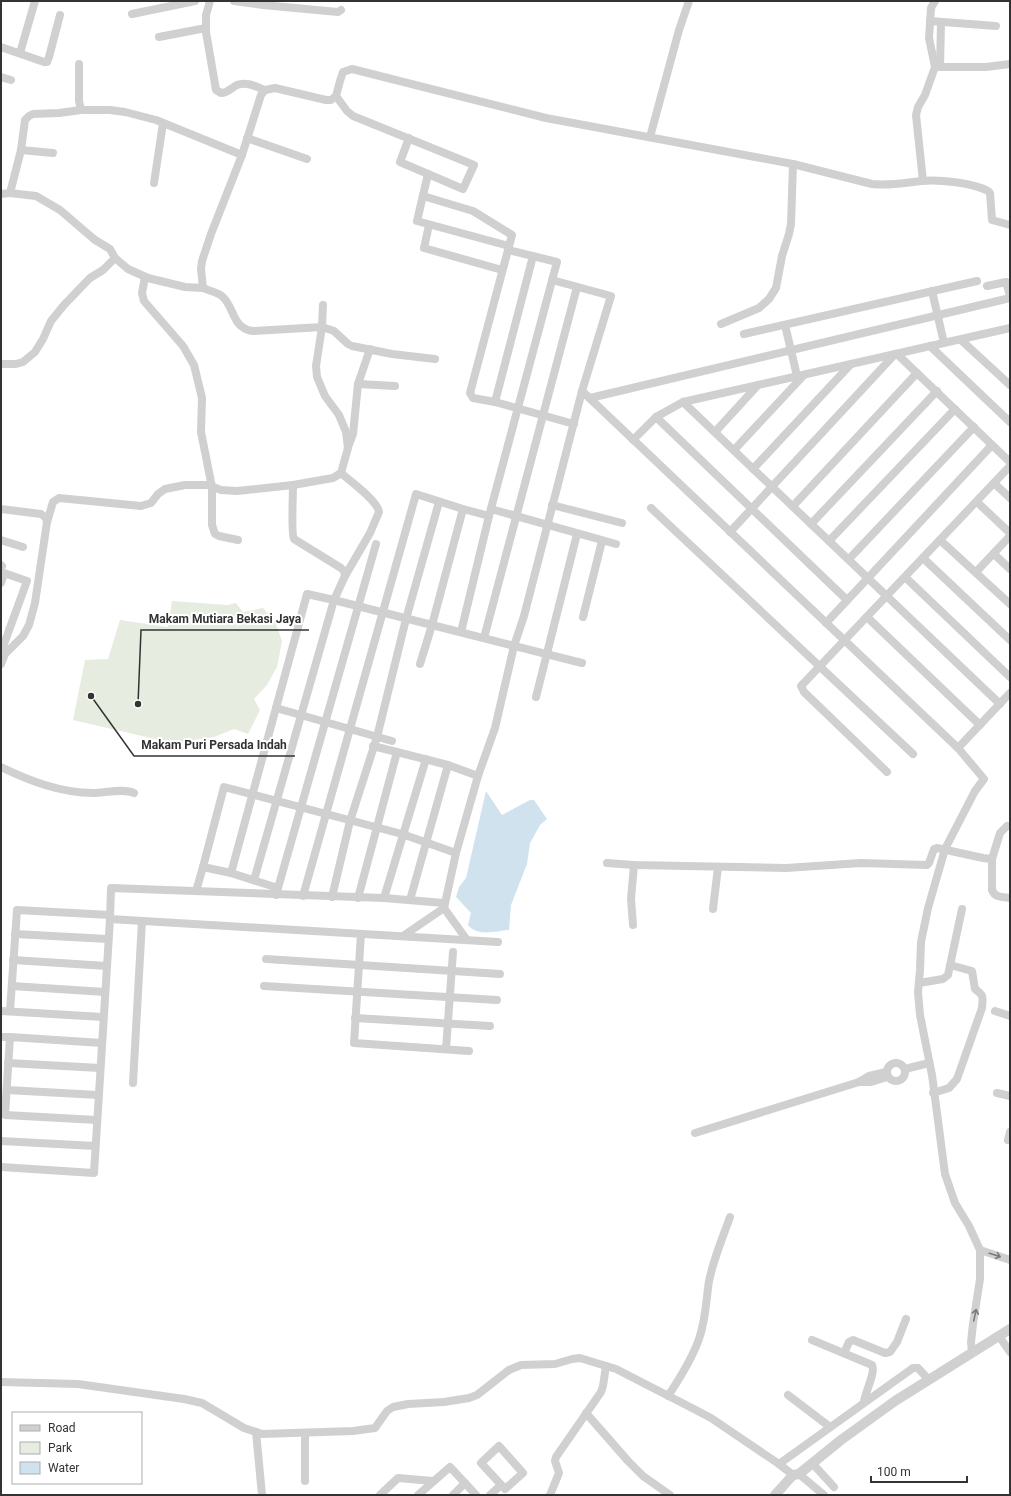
<svg xmlns="http://www.w3.org/2000/svg" width="1011" height="1496" viewBox="0 0 1011 1496" font-family="Roboto,sans-serif">
<rect width="100%" height="100%" fill="#fff"/>
<path fill="#e6ecdf" d="M172 601 227 605 236 603 243 612 263 608 275 621 282 641 277 667 267 685 254 699 260 710 248 734 234 729 214 737 172 743 73 720 85 660 108 659 120 620 168 627Z"/>
<path fill="#cfe2ee" d="M486 791 502 815 530 800H534L547 819 540 825 530 843 527 864 511 905 509 930C495 931 477 937 468 925L471 913 456 897 459 887 466 878Z"/>
<g fill="none" stroke-linecap="round" stroke-linejoin="round">
<g stroke="#d0d0d0" stroke-width="8">
<path d="M210 1 206 15V32L216 90 221 93C228 93 231 88 237 85 246 81 257 87 265 90"/>
<path d="M234 1 263 5 338 12 341 10"/>
<path d="M132 14 195 1"/>
<path d="M930 21 996 26"/>
<path d="M159 37 206 28"/>
<path d="M1 47 44 62H47L49 57 60 15"/>
<path d="M20 53 35 1"/>
<path d="M79 64V101L81 110"/>
<path d="M935 67H986L1010 64"/>
<path d="M940 67 941 22"/>
<path d="M1 77 11 80"/>
<path d="M336 96 347 111 353 116 474 165 463 189 400 162 409 138"/>
<path d="M650 137 679 30 689 1"/>
<path d="M247 138 307 159"/>
<path d="M21 150 53 153"/>
<path d="M428 174 417 221 509 246"/>
<path d="M923 181 916 115 918 107 925 95 935 67 929 38 931 8 935 1"/>
<path d="M154 183 163 123"/>
<path d="M10 193 36 196 60 210 95 240 110 249 115 258 128 269 148 278 185 287 203 288"/>
<path d="M1 194 10 193 21 150 25 120 29 116 33 114 59 113 81 110H110L125 112 156 120 242 155"/>
<path d="M423 196 473 211 512 235 470 393 473 398 495 402 574 424"/>
<path d="M429 225 424 248 502 270"/>
<path d="M145 277 142 293 144 301 183 346 194 365 202 398 201 432 212 487V525L215 534 219 536 238 540"/>
<path d="M987 286 1006 282 1010 296"/>
<path d="M932 291 944 343"/>
<path d="M721 324 759 308 769 299 776 288 782 256 789 234 791 224 793 164"/>
<path d="M785 325 797 376"/>
<path d="M744 334 977 281"/>
<path d="M961 340 1010 385"/>
<path d="M930 346 1010 422"/>
<path d="M897 354 1010 462"/>
<path d="M435 359 392 354 352 346 348 344 334 331 322 327 252 331C232 327 235 309 223 297 218 292 209 291 203 288L201 269 202 261 211 234 242 155 261 95 265 90 275 88 326 100H331L336 96 340 81 343 72 352 69 546 118 793 164 872 184C889 186 904 183 921 181 939 179 973 183 988 191L990 193 992 220 1010 225"/>
<path d="M1 364H16L23 362 35 352 43 339 51 321 64 305 90 278 103 270 115 258"/>
<path d="M358 384 395 386"/>
<path d="M582 391 958 748 984 779 975 791 945 849 928 908 921 942 920 970 918 992 920 1015 932 1075 945 1174 955 1203 969 1226 980 1250V1279L973 1324 971 1342 972 1353"/>
<path d="M590 398 1010 298"/>
<path d="M495 402 533 256"/>
<path d="M683 402 1000 704"/>
<path d="M656 417 847 600"/>
<path d="M715 432 758 385"/>
<path d="M633 440 656 417 683 402 1010 328"/>
<path d="M348 447 353 434 358 384 370 349"/>
<path d="M734 450 804 375"/>
<path d="M753 469 851 364"/>
<path d="M341 473C350 481 378 501 379 512L370 533 345 576"/>
<path d="M994 483 1010 498"/>
<path d="M977 502 1010 533"/>
<path d="M552 505 622 523"/>
<path d="M793 506 917 373"/>
<path d="M651 508 913 754"/>
<path d="M1 509 41 514 46 518 47 522 35 603 29 625 23 636 5 654 1 664"/>
<path d="M463 509 432 625 582 663"/>
<path d="M491 509 616 544"/>
<path d="M47 522 53 502 59 498 141 506 151 503 158 494 165 489 185 485H208L221 490 237 491 293 485 333 478 341 473 348 448 346 432 339 415 325 396 317 377 316 366 322 327 323 305"/>
<path d="M811 524 937 391"/>
<path d="M730 532 895 354"/>
<path d="M1 540 23 547"/>
<path d="M940 540 1010 604"/>
<path d="M829 541 955 409"/>
<path d="M994 554 1010 569"/>
<path d="M923 558 1010 640"/>
<path d="M849 559 974 427"/>
<path d="M1 565 2 566"/>
<path d="M976 572 1010 536"/>
<path d="M905 577 1010 677"/>
<path d="M1 583 4 573 27 581 3 647 1 646"/>
<path d="M583 617 602 541"/>
<path d="M867 617 980 725"/>
<path d="M826 623 992 445"/>
<path d="M461 632 489 516 557 262 508 250"/>
<path d="M484 638 577 287"/>
<path d="M536 697 577 534"/>
<path d="M392 741 276 708 307 594 334 600 432 625 420 664"/>
<path d="M373 746 448 765 478 776"/>
<path d="M958 748 1010 693"/>
<path d="M1 767C30 781 61 793 93 793 104 793 125 788 134 793"/>
<path d="M887 772 804 692 801 686 1010 466"/>
<path d="M992 859 1000 833 1007 826"/>
<path d="M607 863 634 865 786 868 861 863 927 865 929 863 934 849 937 848 983 858 992 859V890C995 898 1003 897 1010 898"/>
<path d="M231 873 276 708"/>
<path d="M254 880 334 600 345 576 344 571 341 568 294 539C291 534 293 494 293 485"/>
<path d="M278 888 231 873 203 867 224 787 402 834 456 853"/>
<path d="M196 891 203 867"/>
<path d="M276 895 376 544"/>
<path d="M303 896 416 494 463 509 489 516"/>
<path d="M332 897 350 821 377 737 406 619 439 502"/>
<path d="M358 898 397 752"/>
<path d="M384 898 426 759"/>
<path d="M410 900 448 765"/>
<path d="M444 908 456 853 478 776 495 728 514 646 524 616 582 391 611 296 552 280"/>
<path d="M713 909 718 867"/>
<path d="M110 919 111 888 384 898 444 903"/>
<path d="M633 925 631 899 634 865"/>
<path d="M15 934 108 939"/>
<path d="M361 934 354 1043 469 1051"/>
<path d="M403 936 444 908 467 940"/>
<path d="M266 959 500 974"/>
<path d="M13 960 107 966"/>
<path d="M919 983 943 979 948 975 962 909"/>
<path d="M12 986 105 992"/>
<path d="M264 986 497 1000"/>
<path d="M1 1011 103 1017"/>
<path d="M10 1011 17 910 110 915"/>
<path d="M995 1011 1010 1016"/>
<path d="M355 1018 490 1026"/>
<path d="M1 1037H10"/>
<path d="M446 1049 453 952"/>
<circle cx="896" cy="1072" r="9"/>
<path d="M8 1063 100 1068"/>
<path d="M905 1069 929 1063"/>
<path d="M859 1082H871L887 1077"/>
<path d="M133 1083 142 921"/>
<path d="M7 1090 98 1095"/>
<path d="M933 1093 949 1088 957 1079 982 1008C983 996 984 996 975 989L972 971 950 965"/>
<path d="M997 1093 1010 1096"/>
<path d="M97 1120 5 1115 10 1037 102 1043"/>
<path d="M695 1133 859 1082 869 1076 886 1072"/>
<path d="M1008 1140 1010 1132"/>
<path d="M1 1141 95 1146"/>
<path d="M1 1167 94 1173 110 919 498 942"/>
<path d="M980 1250 1010 1260"/>
<path d="M999 1336 1010 1352"/>
<path d="M812 1340 872 1365C876 1372 865 1392 864 1402"/>
<path d="M844 1353 849 1342 853 1340 885 1353 890 1352 897 1342 906 1319"/>
<path d="M1 1382 78 1384 184 1399 202 1403 244 1428 262 1434 353 1431 375 1428 387 1411 393 1407 408 1404 444 1402 469 1398 477 1395 509 1370 521 1365 555 1364 572 1359 580 1358 616 1369 692 1408 711 1418 779 1464 793 1475"/>
<path d="M788 1395 830 1427"/>
<path d="M668 1396C680 1378 692 1359 699 1339 705 1322 706 1305 708 1288 710 1267 723 1237 730 1217"/>
<path d="M586 1413 628 1461 643 1476 670 1495"/>
<path d="M256 1432 262 1495"/>
<path d="M499 1446 523 1473 505 1489 481 1463Z"/>
<path d="M812 1463 834 1487"/>
<path d="M779 1464 913 1368H918L929 1380"/>
<path d="M799 1474 824 1495"/>
<path d="M305 1481V1433"/>
<path d="M380 1495 398 1478 433 1481"/>
<path d="M418 1495 450 1467 465 1483"/>
<path d="M453 1495 465 1483 476 1495"/>
<path d="M490 1495 501 1485"/>
<path d="M550 1495 559 1473 555 1461 556 1457 601 1392 603 1386 606 1366"/>
</g>
<path stroke="#d0d0d0" stroke-width="10" d="M775 1495 793 1475 799 1474 841 1440 895 1401 1010 1329"/>
</g>
<defs><path id="oneway-shaft" d="M-6 0H5M1.5-3L5.5 0L1.5 3" fill="none" stroke-width="1.6" stroke-linecap="round" stroke-linejoin="round"/></defs>
<g stroke="#7a7a7a">
<use href="#oneway-shaft" transform="translate(995 1255) rotate(18)"/>
<use href="#oneway-shaft" transform="translate(975 1315) rotate(-78)"/>
</g>
<path fill="none" stroke="#333" stroke-width="1.5" d="M138 704L141 630H309M91 696L134 756H295"/>
<g fill="#333" stroke="#fff" stroke-width="1.5">
<circle cx="138" cy="704" r="4"/>
<circle cx="91" cy="696" r="4"/>
</g>
<g font-size="12" text-anchor="middle" font-weight="bold" fill="#333" stroke="#fff" stroke-width="4" stroke-linejoin="round" paint-order="stroke">
<text x="225" y="623">Makam Mutiara Bekasi Jaya</text>
<text x="214" y="749">Makam Puri Persada Indah</text>
</g>
<rect width="1011" height="1496" fill="none" stroke="#333333" stroke-width="4"/>
<rect x="12" y="1412" width="130" height="72" fill="#ffffff" stroke="#adadad"/>
<rect x="20" y="1425" width="20" height="6" fill="#d0d0d0" stroke="#adadad"/>
<text x="48" y="1432" font-size="12" fill="#333333">Road</text>
<rect x="20" y="1442" width="20" height="12" fill="#e6ecdf" stroke="#adadad"/>
<text x="48" y="1452" font-size="12" fill="#333333">Park</text>
<rect x="20" y="1462" width="20" height="12" fill="#cfe2ee" stroke="#adadad"/>
<text x="48" y="1472" font-size="12" fill="#333333">Water</text>
<path d="M871 1476v6h96v-6" fill="none" stroke="#333333" stroke-width="2"/>
<text x="877" y="1476" font-size="12" fill="#333333" stroke="#ffffff" stroke-width="3" paint-order="stroke">100 m</text>
</svg>
